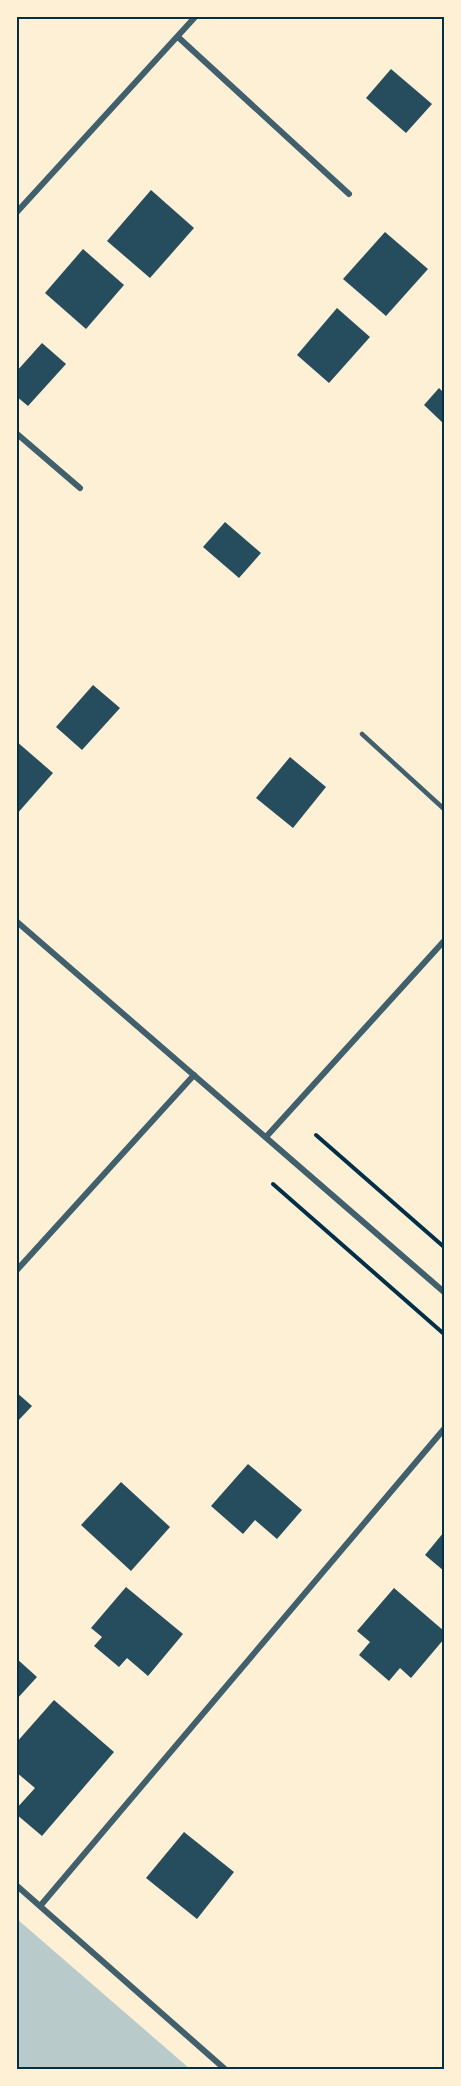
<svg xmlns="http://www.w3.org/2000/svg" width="461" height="2086" viewBox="0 0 461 2086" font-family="'PT Sans',sans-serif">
<rect width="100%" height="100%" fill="#fdf0d5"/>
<path fill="#b9caca" d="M17 1919 190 2069H17Z"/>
<g fill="#264d5e">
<path d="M391 69 432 104 406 133 366 98Z"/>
<path d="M151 190 194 228 150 278 107 241Z"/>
<path d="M385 232 428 269 386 316 343 279Z"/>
<path d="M83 249 124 285 86 329 45 293Z"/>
<path d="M337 308 370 337 329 383 297 355Z"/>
<path d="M42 343 66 364 28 406 16 396V372Z"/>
<path d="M439 388 444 393V424L424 405Z"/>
<path d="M225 522 261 553 239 578 203 547Z"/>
<path d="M93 685 120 708 82 750 56 727Z"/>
<path d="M16 741 53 773 16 815Z"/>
<path d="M290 757 326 787 293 828 256 798Z"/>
<path d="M16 1392 32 1406 16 1423Z"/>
<path d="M248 1464 302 1510 277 1539 255 1520 243 1534 211 1506Z"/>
<path d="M121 1482 170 1527 131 1571 81 1525Z"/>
<path d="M444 1532V1571L425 1555Z"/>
<path d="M126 1587 183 1634 148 1676 127 1658 119 1667 94 1646 102 1637 91 1628Z"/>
<path d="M394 1588 444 1631V1639L411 1678 400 1668 389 1681 359 1655 370 1642 357 1631Z"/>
<path d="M16 1658 37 1677 16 1700Z"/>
<path d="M54 1700 114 1752 42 1836 16 1814V1809L35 1788 16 1772V1743Z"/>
<path d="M184 1832 234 1872 197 1919 146 1878Z"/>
</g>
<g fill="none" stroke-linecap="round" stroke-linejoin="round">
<g stroke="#003049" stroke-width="4">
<path d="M316 1135 444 1247"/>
<path d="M273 1184 444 1334"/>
</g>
<path stroke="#3f606c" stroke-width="4.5" d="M362 734 444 809"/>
<g stroke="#3f606c" stroke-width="6">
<path d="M178 37 349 194"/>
<path d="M16 213 196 16"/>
<path d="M16 433 80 488"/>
<path d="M16 921 444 1292"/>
<path d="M266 1137 444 941"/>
<path d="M16 1271 194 1075"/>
<path d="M16 1885 226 2070"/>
<path d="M41 1905 444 1429"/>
</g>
</g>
<rect width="461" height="2086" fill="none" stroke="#fdf0d5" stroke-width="36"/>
<rect x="18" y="18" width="425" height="2050" fill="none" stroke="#003049" stroke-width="2"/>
</svg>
